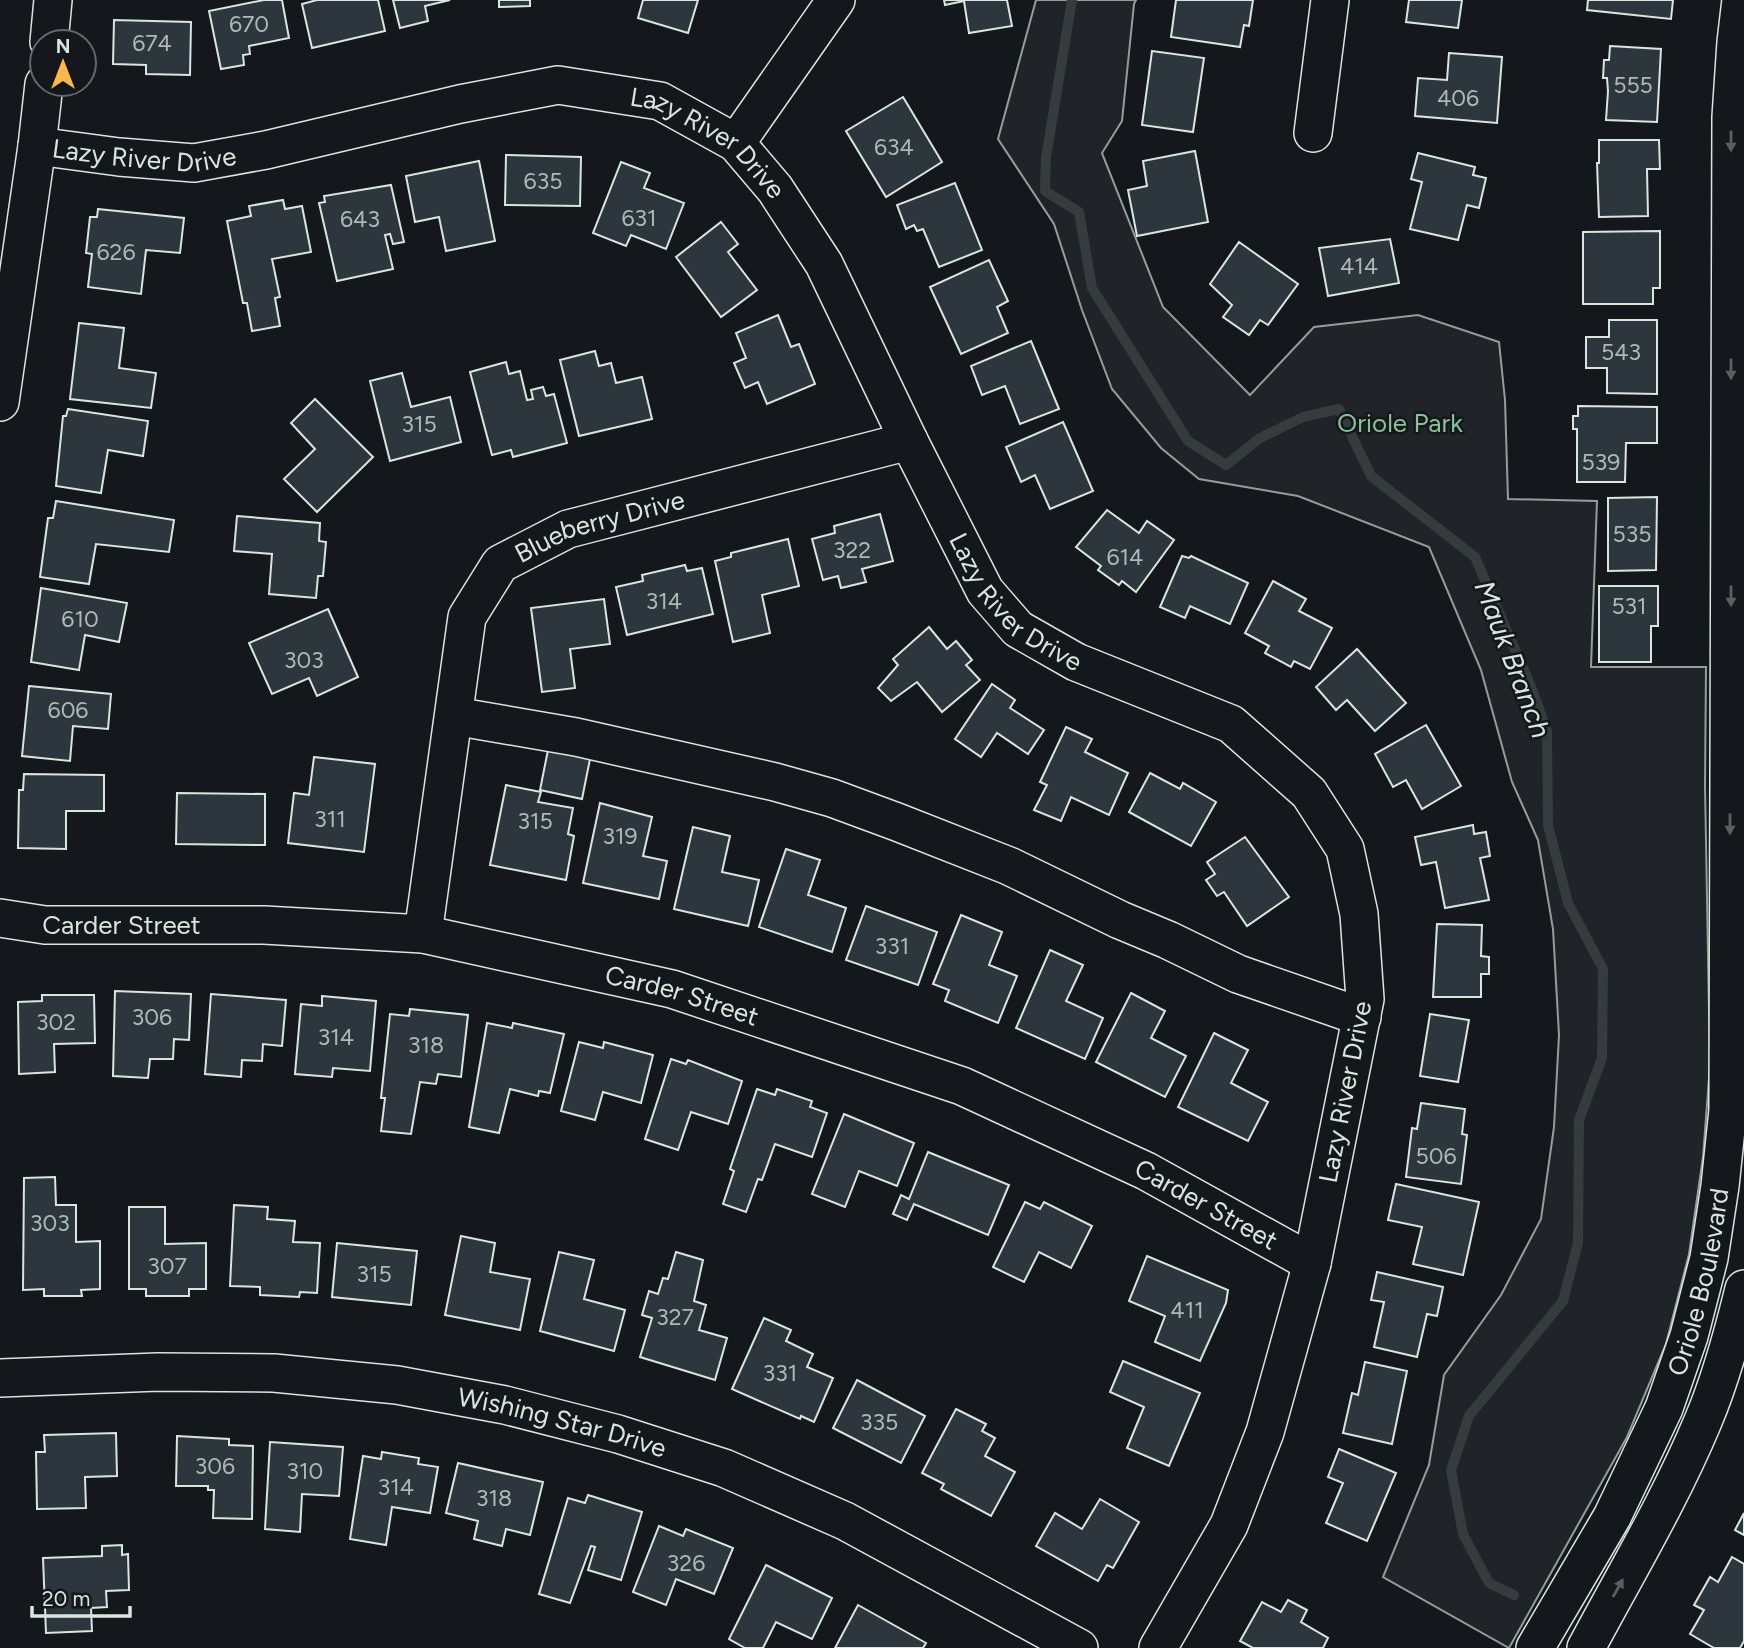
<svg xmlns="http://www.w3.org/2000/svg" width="1744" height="1648" viewBox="0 0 1744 1648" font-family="Figtree,sans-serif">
<rect width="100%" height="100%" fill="#14181c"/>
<path fill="#202428" stroke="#939e99" stroke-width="2" d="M1036 0H1136L1134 4 1122 121 1102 153 1163 307 1250 395 1314 327 1418 315 1499 342 1505 400 1508 499 1597 501 1591 667H1706L1705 786 1710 1065 1703 1157 1689 1254 1666 1344 1627 1437 1509 1648 1383 1577 1429 1465 1444 1375 1501 1295 1541 1219 1554 1127 1559 1035 1553 929 1538 840 1512 782 1481 670 1429 547 1298 496 1199 479 1161 448 1112 389 1082 310 1054 224 998 139Z"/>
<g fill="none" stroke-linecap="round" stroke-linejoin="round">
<path stroke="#363b3e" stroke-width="10" d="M1072 0 1046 157 1045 191 1079 212 1092 288 1188 441 1226 465 1260 438 1303 417 1339 409 1371 476 1475 557 1532 689 1547 731 1548 825 1568 903 1603 969 1602 1058 1579 1120 1578 1243 1563 1301 1469 1416 1451 1470 1463 1534 1489 1583 1514 1595"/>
</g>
<g fill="#2c363c" stroke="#d8e6dc" stroke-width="2">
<path d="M264 0H282L289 38 249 46 250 54 243 55 244 65 221 69 209 11Z"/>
<path d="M317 0H378L385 31 312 48 302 4Z"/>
<path d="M393 0H450L425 6 428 21 400 28Z"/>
<path d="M499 0H530V6L499 7Z"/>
<path d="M643 0H698L688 33 638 18Z"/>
<path d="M944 0H1007L1012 26 969 33 964 1 945 5Z"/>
<path d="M1176 0H1253L1249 26 1244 25 1240 47 1171 37Z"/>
<path d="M1409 0H1462L1458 28 1406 22Z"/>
<path d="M1588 0H1673L1671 19 1587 10Z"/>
<path d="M114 20 191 22 190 75 146 74V65L113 64Z"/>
<path d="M1610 46 1661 49 1657 122 1606 120 1608 91 1607 78H1603L1604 60H1609Z"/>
<path d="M1152 51 1204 58 1193 132 1142 125Z"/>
<path d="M1449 53 1502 57 1497 123 1415 116 1418 78 1447 80Z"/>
<path d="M903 97 942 162 886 197 846 131Z"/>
<path d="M1599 140H1659L1660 169H1647L1648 216 1599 217 1597 163H1599Z"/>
<path d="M1195 151 1208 222 1137 236 1128 190 1147 186 1143 161Z"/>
<path d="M1418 153 1475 167 1473 175 1486 178 1479 208 1467 205 1458 240 1410 229 1422 182 1411 179Z"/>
<path d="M506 155 581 157 580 206 505 205Z"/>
<path d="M479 161 495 241 446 251 439 217 415 222 406 176Z"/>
<path d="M621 162 650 173 644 188 684 203 666 249 631 235 626 246 593 233Z"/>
<path d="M955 183 982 250 939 267 923 229 917 231 914 225 906 229 897 205Z"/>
<path d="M391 185 404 242 393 244 390 234 385 235 393 269 337 281 319 203 325 202 324 196Z"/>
<path d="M283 200 285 209 302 206 311 252 272 259 280 297 275 298 280 326 252 331 247 303H243L227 221 251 216 249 206Z"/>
<path d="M98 209 184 218 180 253 146 250 141 294 88 287 92 254 86 253 90 217H97Z"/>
<path d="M721 222 738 244 728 252 757 290 721 317 676 257Z"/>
<path d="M1660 231V288H1653V304H1583V232Z"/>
<path d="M1390 239 1399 283 1328 296 1319 248Z"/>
<path d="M1239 242 1298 284 1268 325 1260 320 1249 335 1223 317 1232 305 1210 284Z"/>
<path d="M989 260 1008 301 997 307 1008 333 961 354 930 287Z"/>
<path d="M778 315 791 347 799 344 815 384 767 404 758 382 745 388 734 363 746 358 736 333Z"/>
<path d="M1609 320H1657V394L1607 393V368H1586V337H1609Z"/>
<path d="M79 323 124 328 119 368 156 373 151 408 70 399Z"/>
<path d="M1031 341 1059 409 1020 424 1005 386 982 395 971 366Z"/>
<path d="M595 351 599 366 611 363 616 383 642 377 652 419 579 436 560 360Z"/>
<path d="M506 362 509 374 520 371 527 400 533 399 531 390 543 387 546 396 554 394 567 443 513 457 511 450 492 455 470 372Z"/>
<path d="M402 373 411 407 450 397 461 442 390 461 370 381Z"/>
<path d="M315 399 373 457 317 512 284 479 315 449 291 423Z"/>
<path d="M1578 406 1657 407V443H1626L1625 482H1577V429H1573V416H1578Z"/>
<path d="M68 409 148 421 143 456 108 450 101 493 56 486 63 416H66Z"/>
<path d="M1063 422 1093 491 1050 509 1035 475 1021 482 1006 447Z"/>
<path d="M1657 497 1656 570 1608 571V498Z"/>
<path d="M56 501 174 520 169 552 96 544 89 584 40 577 48 518H53Z"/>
<path d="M1107 510 1139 533 1147 521 1174 540 1136 592 1122 581 1119 585 1098 570 1101 566 1076 547Z"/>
<path d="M880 514 893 561 862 569 866 582 841 588 838 576 823 580 812 539 835 533 834 526Z"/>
<path d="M237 516 320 523 319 541 326 542 323 576H318L316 598 269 594 272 554 234 551Z"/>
<path d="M788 539 799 586 762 595 770 633 733 642 715 561 731 557V553Z"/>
<path d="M1182 556 1189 558 1191 556 1248 583 1230 624 1190 606 1185 618 1160 607Z"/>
<path d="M685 565 687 571 702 568 713 614 627 635 616 587 643 581 642 575Z"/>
<path d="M1273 581 1306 599 1299 611 1332 628 1310 669 1294 661 1291 667 1265 653 1269 646 1245 633Z"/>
<path d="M1599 586H1658V626H1651V662H1599Z"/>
<path d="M41 588 127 603 119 642 85 635 79 670 31 662Z"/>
<path d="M604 599 610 644 570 649 575 688 542 692 531 608Z"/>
<path d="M328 609 358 677 317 696 309 678 272 694 249 643Z"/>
<path d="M929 627 947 649 956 641 972 660 966 665 980 680 942 712 917 682 891 701 878 688 898 665 893 659Z"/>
<path d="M1357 649 1406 703 1375 731 1347 700 1336 710 1316 687Z"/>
<path d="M992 684 1015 700 1010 708 1044 730 1028 754 997 733 981 757 955 739Z"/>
<path d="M29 686 111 694 108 729 73 726 70 761 22 756Z"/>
<path d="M1426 725 1461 786 1422 809 1406 780 1393 787 1375 754Z"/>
<path d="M1066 727 1092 739 1085 752 1128 773 1109 815 1071 797 1061 821 1034 810 1047 785 1040 782Z"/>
<path d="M549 745 591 754 582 799 540 790Z"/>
<path d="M314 757 375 764 364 852 288 843 294 793 309 795Z"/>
<path d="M1150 773 1180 789 1183 783 1216 802 1191 846 1129 812Z"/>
<path d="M24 774 104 775V811H66V849L18 848 19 790H23Z"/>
<path d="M506 785 541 792 538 802 573 808 568 834 574 836 566 880 490 865Z"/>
<path d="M177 793 265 794V845L176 844Z"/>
<path d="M600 803 652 817 643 856 667 861 659 899 583 883Z"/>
<path d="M1473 825 1474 834 1486 832 1490 856 1480 858 1489 900 1445 908 1436 862 1421 865 1415 837Z"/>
<path d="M693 827 730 836 722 872 759 880 748 926 674 909Z"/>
<path d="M1245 837 1289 897 1247 926 1224 892 1217 896 1206 880 1215 874 1207 862Z"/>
<path d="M786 849 820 860 808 895 846 908 832 952 759 927Z"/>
<path d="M866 906 937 932 918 985 846 960Z"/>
<path d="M961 915 1002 932 989 965 1017 976 998 1023 945 1001 949 990 933 984Z"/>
<path d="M1437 924 1482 925 1481 956 1489 957V974H1481V997H1433Z"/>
<path d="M1050 950 1083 965 1066 1001 1103 1018 1085 1059 1016 1028Z"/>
<path d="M115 991 191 994 189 1040 174 1039 173 1059H150L148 1078 113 1076Z"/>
<path d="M1131 993 1165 1011 1151 1038 1186 1056 1165 1097 1096 1062Z"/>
<path d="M211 994 286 1000 282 1046 263 1044 262 1061 242 1060 241 1077 205 1074Z"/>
<path d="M42 995H94L95 1043 54 1044 55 1072 19 1074 18 1002 42 1001Z"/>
<path d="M322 996 376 1001 370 1071 333 1068 332 1077 295 1074 301 1004 322 1006Z"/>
<path d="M410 1009 468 1015 461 1077 438 1074 436 1084 420 1082 411 1134 381 1131 385 1098H381L390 1014 409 1016Z"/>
<path d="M1430 1014 1469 1020 1458 1082 1420 1076Z"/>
<path d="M487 1023 512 1028 513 1023 564 1034 550 1093 539 1091 538 1096 510 1089 499 1133 469 1127Z"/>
<path d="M1214 1033 1248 1050 1231 1083 1268 1102 1248 1141 1178 1107Z"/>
<path d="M579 1042 603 1048 604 1042 653 1055 641 1103 603 1092 595 1120 561 1111Z"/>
<path d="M671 1059 686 1064 688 1060 742 1081 728 1124 691 1112 678 1150 645 1139Z"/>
<path d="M757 1089 775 1095 777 1089 812 1101 810 1107 827 1113 812 1157 775 1144 762 1180 758 1179 746 1212 723 1204 734 1171 730 1169Z"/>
<path d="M1421 1103 1465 1109 1462 1134 1467 1135 1461 1184 1406 1177 1412 1128 1417 1129Z"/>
<path d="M844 1114 914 1143 897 1186 859 1171 845 1207 812 1194Z"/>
<path d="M928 1152 1009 1185 988 1235 914 1204 907 1220 893 1214 901 1195 909 1199Z"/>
<path d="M55 1177 56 1205H76V1242L100 1241V1289L81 1290 82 1296H44V1289L23 1290 24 1178Z"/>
<path d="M1396 1184 1479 1202 1463 1275 1413 1264 1422 1227 1388 1220Z"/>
<path d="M1025 1202 1040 1209 1044 1202 1092 1226 1071 1268 1039 1252 1024 1282 993 1267Z"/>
<path d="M234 1205 268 1207 267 1219 295 1221 293 1242 320 1243 317 1293 300 1292 299 1297 260 1295V1287L230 1286Z"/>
<path d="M129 1207H165V1244L206 1243V1289H189V1296H146V1289H129Z"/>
<path d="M461 1236 495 1243 490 1272 530 1279 520 1330 445 1315Z"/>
<path d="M337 1243 417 1251 411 1305 332 1297Z"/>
<path d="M559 1252 594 1260 584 1299 625 1310 614 1351 540 1331Z"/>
<path d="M676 1252 703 1260 694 1301 706 1305 699 1330 727 1338 715 1380 640 1357 652 1318 642 1315 649 1291 658 1294 663 1278 668 1279Z"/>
<path d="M1147 1256 1228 1290 1226 1303 1200 1361 1155 1342 1165 1316 1129 1301Z"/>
<path d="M1377 1272 1443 1287 1437 1316 1427 1314 1417 1357 1374 1347 1384 1302 1371 1300Z"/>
<path d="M764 1318 791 1330 786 1341 813 1354 807 1367 833 1378 814 1422 801 1416 800 1419 732 1389Z"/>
<path d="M1123 1361 1200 1393 1169 1466 1127 1448 1144 1407 1110 1392Z"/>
<path d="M1365 1362 1407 1371 1392 1444 1343 1433 1352 1393 1358 1395Z"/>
<path d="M857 1380 925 1416 901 1463 833 1428Z"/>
<path d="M956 1409 986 1424 982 1431 995 1438 985 1456 1015 1472 991 1516 941 1489 944 1484 922 1473Z"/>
<path d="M116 1433 117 1476 85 1477 86 1508 37 1509 36 1452H45L44 1435Z"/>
<path d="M177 1436 229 1439V1445L253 1446 252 1519 213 1518 214 1490H208V1486H176Z"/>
<path d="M270 1442 343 1447 339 1496 302 1494 300 1532 265 1529Z"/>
<path d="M1339 1449 1396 1473 1367 1541 1326 1523 1343 1483 1328 1477Z"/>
<path d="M382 1452 419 1458 418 1464 438 1467 430 1513 392 1507 386 1545 350 1539 363 1456 381 1459Z"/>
<path d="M458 1463 543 1482 530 1535 506 1529 502 1546 474 1539 478 1521 446 1513Z"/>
<path d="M588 1495 642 1512 621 1580 588 1570 595 1547 591 1546 570 1603 539 1594 568 1498 585 1503Z"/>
<path d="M1100 1499 1139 1522 1113 1568 1107 1565 1098 1581 1036 1546 1055 1513 1082 1529Z"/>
<path d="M1744 1513V1535L1735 1530Z"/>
<path d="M659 1526 683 1536 686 1529 733 1548 714 1594 676 1579 666 1605 633 1592Z"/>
<path d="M122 1545V1555L128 1554 129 1590 106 1591 107 1607 91 1608 92 1631 46 1633 43 1558 102 1556V1546Z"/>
<path d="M1732 1557 1744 1564V1641L1740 1648H1714L1690 1634 1704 1610 1694 1605 1710 1577 1718 1582Z"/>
<path d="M766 1565 832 1598 812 1639 776 1622 763 1648H745L729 1639Z"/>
<path d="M1288 1600 1307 1610 1301 1622 1328 1638 1323 1648H1253L1240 1641 1262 1602 1281 1612Z"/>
<path d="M858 1605 926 1643 923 1648H835Z"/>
</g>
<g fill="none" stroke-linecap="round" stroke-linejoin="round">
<g stroke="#d8e6dc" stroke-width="40">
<g id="minor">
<path d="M49 42 53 0"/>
<path d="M1313 133 1330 0"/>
<path d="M736 143 836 0"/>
<path id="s1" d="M37 146 119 157 194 163 266 150 460 104 558 85 660 101 736 143 775 189 824 264 909 441 985 591 1018 629 1076 662 1231 724 1309 793 1345 849 1359 914 1365 999 1312 1263 1265 1432 1229 1525 1158 1648"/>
<path d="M0 402 37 146 44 84"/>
<path d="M454 716 576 737 775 782 832 798 897 822 1009 866 1120 920 1168 940 1238 974 1362 1017"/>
<path id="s2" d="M0 918 45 925H264L423 934 672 989 962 1086 1146 1171 1312 1263"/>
<path id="s3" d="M423 934 467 617 500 564 568 529 909 441"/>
<path id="s4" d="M0 1378 158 1372 274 1373 397 1385 505 1405 618 1434 724 1468 845 1521 1079 1648"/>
<path id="s5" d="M1535 1648 1612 1517 1664 1408 1689 1336 1709 1258 1720 1186 1728 1110 1731 117 1736 42 1741 0"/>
<path d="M1586 1648C1626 1573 1670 1500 1703 1421 1721 1379 1733 1334 1744 1289"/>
</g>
</g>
<use href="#minor" stroke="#14181c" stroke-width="37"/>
</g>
<defs><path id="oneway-solid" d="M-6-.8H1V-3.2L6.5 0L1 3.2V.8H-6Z" transform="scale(1.75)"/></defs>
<g fill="#59605f">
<use href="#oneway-solid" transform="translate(1731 141) rotate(90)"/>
<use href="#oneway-solid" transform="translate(1731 369) rotate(90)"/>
<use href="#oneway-solid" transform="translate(1731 596) rotate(90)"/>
<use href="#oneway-solid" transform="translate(1730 824) rotate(90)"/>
<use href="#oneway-solid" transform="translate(1618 1588) rotate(-61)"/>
</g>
<g text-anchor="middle" stroke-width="5" stroke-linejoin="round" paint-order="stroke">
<g font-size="23" fill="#adbab4">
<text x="249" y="32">670</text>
<text x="152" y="51">674</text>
<text x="1633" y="93">555</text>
<text x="1458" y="106">406</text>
<text x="894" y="155">634</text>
<text x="543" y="189">635</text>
<text x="639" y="226">631</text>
<text x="360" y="227">643</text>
<text x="116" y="260">626</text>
<text x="1359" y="274">414</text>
<text x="1621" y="360">543</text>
<text x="419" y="432">315</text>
<text x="1601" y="470">539</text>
<text x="1632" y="542">535</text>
<text x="852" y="558">322</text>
<text x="1125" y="565">614</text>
<text x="664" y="609">314</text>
<text x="1629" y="614">531</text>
<text x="80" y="627">610</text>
<text x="304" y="668">303</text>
<text x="68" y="718">606</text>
<text x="330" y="827">311</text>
<text x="535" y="829">315</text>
<text x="620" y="844">319</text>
<text x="892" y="954">331</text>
<text x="152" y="1025">306</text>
<text x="56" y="1030">302</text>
<text x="336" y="1045">314</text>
<text x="426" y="1053">318</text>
<text x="1436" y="1164">506</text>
<text x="50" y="1231">303</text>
<text x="167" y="1274">307</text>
<text x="374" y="1282">315</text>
<text x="1187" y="1318">411</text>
<text x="675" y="1325">327</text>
<text x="780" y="1381">331</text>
<text x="879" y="1430">335</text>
<text x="215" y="1474">306</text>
<text x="305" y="1479">310</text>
<text x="396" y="1495">314</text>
<text x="494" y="1506">318</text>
<text x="686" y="1571">326</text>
</g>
<g font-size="26" fill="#d8e6dc" stroke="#14181c">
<text dy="9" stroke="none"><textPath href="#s1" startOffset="108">Lazy River Drive</textPath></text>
<text dy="9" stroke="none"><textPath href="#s1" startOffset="696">Lazy River Drive</textPath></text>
<text dy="9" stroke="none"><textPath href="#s3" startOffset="490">Blueberry Drive</textPath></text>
<text dy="9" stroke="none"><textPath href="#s1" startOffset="1264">Lazy River Drive</textPath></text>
<text dy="9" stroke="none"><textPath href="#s2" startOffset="122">Carder Street</textPath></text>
<text dy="9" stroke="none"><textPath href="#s2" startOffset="690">Carder Street</textPath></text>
<text transform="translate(1345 1092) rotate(-79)" y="9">Lazy River Drive</text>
<text dy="9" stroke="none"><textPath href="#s2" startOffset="1256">Carder Street</textPath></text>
<text dy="9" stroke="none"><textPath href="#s5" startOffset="404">Oriole Boulevard</textPath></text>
<text dy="9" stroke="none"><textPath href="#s4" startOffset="567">Wishing Star Drive</textPath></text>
</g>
<g font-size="26" fill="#8ac095" stroke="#14181c">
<text x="1400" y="432">Oriole Park</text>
</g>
<g font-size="28" font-style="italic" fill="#d8e6dc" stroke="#14181c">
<text transform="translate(1513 659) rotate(69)" y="10">Mauk Branch</text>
</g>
</g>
<g transform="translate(63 63)"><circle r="33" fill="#14181c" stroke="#626a69" stroke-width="2"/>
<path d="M0-5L12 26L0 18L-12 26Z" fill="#ffb74d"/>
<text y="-10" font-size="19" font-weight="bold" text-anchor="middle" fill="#d8e6dc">N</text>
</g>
<path d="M32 1606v10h98v-10" fill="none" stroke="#d8e6dc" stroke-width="3.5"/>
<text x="42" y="1606" font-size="21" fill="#d8e6dc" stroke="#14181c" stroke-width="5" paint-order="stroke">20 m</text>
</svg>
